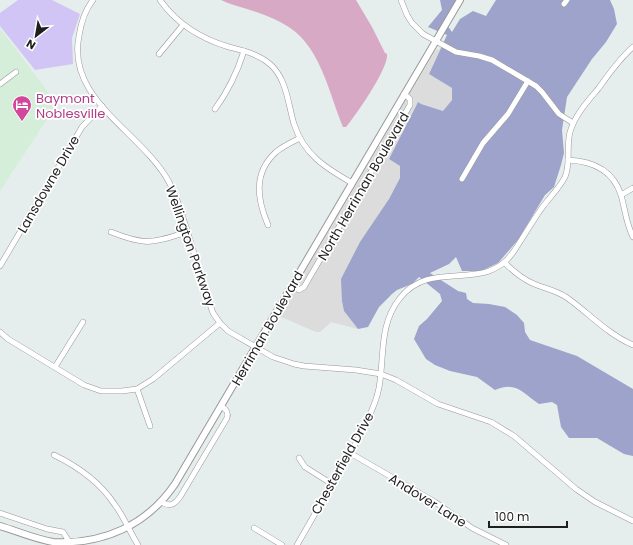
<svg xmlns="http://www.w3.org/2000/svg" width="633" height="545" viewBox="0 0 633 545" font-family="Poppins,sans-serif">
<rect width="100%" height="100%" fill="#e5eeec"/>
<path fill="#dbdcdb" d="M438 49H440L429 74 452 88V100L443 111 421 104 418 102 413 110 402 134 389 159 400 166V178L383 210 360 242 342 293V301L344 311 358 329 331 322 320 332H316L279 316 435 51Z"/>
<path fill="#d5eeda" d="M0 28 57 104 0 191Z"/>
<path fill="#9da3ca" d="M440 0H456L444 21 452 32 460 19 473 11 486 16 496 0H610L614 9 617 24 606 42 592 59 567 97 562 130 564 153 561 165 554 187 545 195 518 240 498 263 481 271H462L456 257 449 264 430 273 458 291 466 293 467 299 473 303 489 304 505 307 517 315 524 323 525 332 530 340 577 356 633 389V456L624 454 597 438H569L561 427 557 405 552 402 539 404C522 393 517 381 495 390L477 377 450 371 435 365 426 359 414 339 419 326 427 319 442 301 440 294 419 277 412 284 397 290 392 294 379 307 368 327 358 329 344 311 342 301 341 279 360 242 389 199 400 178V166L389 159 418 102 421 104 443 111 452 100V88L429 74 447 35 428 27 442 10Z"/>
<path fill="#d1c5f5" d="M18 0H52L80 14 72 38 73 64 35 70 0 26V13Z"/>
<path fill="#d8a9c5" d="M221 0H356L372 27 385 53 387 54C389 68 356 115 346 127H343C328 91 320 42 282 23 271 17 259 13 247 9 238 6 229 4 221 0Z"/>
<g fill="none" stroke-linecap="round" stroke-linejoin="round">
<g stroke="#989898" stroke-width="6">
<g id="minor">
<path d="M93 0C85 10 81 23 79 36 66 100 142 132 169 182 177 196 181 212 186 227 195 256 203 285 213 313L220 323 228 331 273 357 294 364 304 366 356 370 381 374 396 380 438 404 491 422 514 436 576 489 595 502 633 521"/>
<path d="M160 0C177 24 202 39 229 47 244 51 259 54 271 65 287 80 288 104 294 124 304 155 326 168 352 183"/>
<path d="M401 0 407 15 412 23 423 34 456 52 479 56 492 60 536 86 542 92 559 114 573 123"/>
<path d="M564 4 567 0"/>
<path d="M159 54 183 25"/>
<path d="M0 84 16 72"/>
<path d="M215 109C229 90 237 73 244 51"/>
<path d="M568 160C593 161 613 170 621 195 625 209 626 223 633 237"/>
<path d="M462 179 483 143 508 114 528 81"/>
<path d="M621 195 633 188"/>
<path d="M268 225C257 199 253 173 276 152 283 146 292 142 300 138"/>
<path d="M111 232C146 246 152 243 187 232"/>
<path d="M505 263C513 271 521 278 532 283 543 288 555 290 566 297 589 313 607 334 633 345"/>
<path d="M0 266 82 127 102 106"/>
<path d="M291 287 299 290 304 287 410 105V99L404 94"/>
<path d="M0 332 8 339 84 385 101 391H122L137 389 153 379 220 323"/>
<path d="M55 367 83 322"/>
<path d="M137 389 150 426"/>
<path d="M350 453 435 502 472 528 506 545"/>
<path d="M54 455C79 467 100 482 115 505 124 517 130 532 138 545"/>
<path d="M299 458 305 467 332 484"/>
<path d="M161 502C170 507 174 505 180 497L227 418C229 412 226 409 221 406"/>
<path d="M0 513 47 529 63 532 70 543"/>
<path d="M254 528 282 545"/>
<path d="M297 545C311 521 325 496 339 472 350 453 363 433 371 412 375 403 379 392 380 381 384 352 380 323 400 298 433 257 485 295 514 251 524 236 533 220 544 205 551 196 560 187 565 177 571 163 566 147 570 132 575 115 587 102 598 89 609 74 619 59 633 47"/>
</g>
</g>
<g stroke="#989898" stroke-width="8">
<path id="tertiary" d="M0 526C17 531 35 539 53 542 103 545 147 525 175 484L460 0"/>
</g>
<use href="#minor" stroke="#fff" stroke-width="5"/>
<use href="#tertiary" stroke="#fff" stroke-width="6"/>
</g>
<defs>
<g id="hotel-pin" transform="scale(1)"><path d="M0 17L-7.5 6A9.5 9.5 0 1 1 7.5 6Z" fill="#d1479c" stroke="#fff"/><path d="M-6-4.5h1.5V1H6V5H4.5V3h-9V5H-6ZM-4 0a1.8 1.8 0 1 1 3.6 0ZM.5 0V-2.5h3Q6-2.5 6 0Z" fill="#fff"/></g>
</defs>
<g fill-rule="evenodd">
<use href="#hotel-pin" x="22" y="105"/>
</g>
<g text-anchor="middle" stroke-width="3.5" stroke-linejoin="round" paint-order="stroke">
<g font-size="13" fill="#b23c85" stroke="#fff" text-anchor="start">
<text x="36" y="103">Baymont<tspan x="36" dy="15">Noblesville</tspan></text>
</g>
<g font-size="13" fill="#1e1e1e" stroke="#fff">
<text transform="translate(48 184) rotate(-60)" y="5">Lansdowne Drive</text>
<text transform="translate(363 186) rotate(-60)" y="5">North Herriman Boulevard</text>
<text transform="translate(191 246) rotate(71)" y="5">Wellington Parkway</text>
<text transform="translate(267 328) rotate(-60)" y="5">Herriman Boulevard</text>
<text transform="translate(342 463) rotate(-61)" y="5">Chesterfield Drive</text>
<text transform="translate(428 500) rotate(32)" y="5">Andover Lane</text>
</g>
</g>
<g transform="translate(36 36) rotate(211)" stroke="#ffffff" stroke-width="3" paint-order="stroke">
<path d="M0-3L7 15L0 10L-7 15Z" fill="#1e1e1e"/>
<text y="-6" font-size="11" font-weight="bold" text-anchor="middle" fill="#1e1e1e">N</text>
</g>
<path d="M489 521v6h78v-6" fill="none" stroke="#1e1e1e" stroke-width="2"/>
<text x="495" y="521" font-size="12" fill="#1e1e1e" stroke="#ffffff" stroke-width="3" paint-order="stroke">100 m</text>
</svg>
